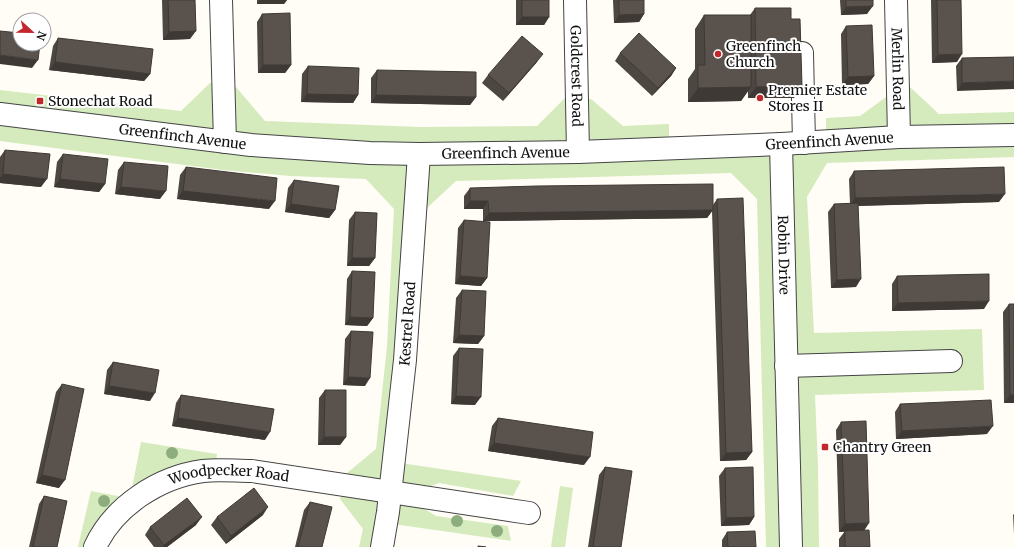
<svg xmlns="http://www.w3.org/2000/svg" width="1014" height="547" viewBox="0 0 1014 547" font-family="Merriweather,serif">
<rect width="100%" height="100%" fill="#fffdf5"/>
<g fill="#d5ebbd">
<path d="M210 83 235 86 265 121 420 127 537 126 567 96 591 99 623 126 669 124V148L826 141V118L860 116 886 97 887 86 911 88 939 114 1014 112V157L827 163 807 197 814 333 982 329 984 390 815 395 818 466 819 547H766L757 199 731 173 456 181 427 208V215H416L394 462 521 481 513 496 439 483 421 490 418 505 436 516 508 526 511 541 386 523 381 547H359L363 529 340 499 347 473 376 449 387 346 394 209 366 179 291 176 223 170 0 141V90L181 111Z"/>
<path d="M141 442 217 454 215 470 138 496 132 488Z"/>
<path d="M560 486 573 488 565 547H551Z"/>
<path d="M91 491 118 496 126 507 95 547H78Z"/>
</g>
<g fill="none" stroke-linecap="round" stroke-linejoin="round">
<g stroke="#444" stroke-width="24">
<g id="minor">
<path d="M221 0 225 142"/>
<path id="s1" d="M575 0 578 152"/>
<path id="s2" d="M896 0 899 137"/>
<path d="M802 53 804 143"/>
<path id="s3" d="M0 114 251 145 370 153 419 154 578 152 781 144 899 137 1014 135"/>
<path id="s4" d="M781 144 791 547"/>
<path d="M786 366 951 361"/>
<path id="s5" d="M95 547C114 506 159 477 203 471 219 469 236 471 252 471L529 513"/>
<path id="s6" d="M382 547 388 512 405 360 419 154"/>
</g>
</g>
<use href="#minor" stroke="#fff" stroke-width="22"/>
</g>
<g fill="#8dad7f">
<circle cx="172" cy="453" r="6"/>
<circle cx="104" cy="501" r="6"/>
<circle cx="457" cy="521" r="6"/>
<circle cx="497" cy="531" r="6"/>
</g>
<g fill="#4d4742">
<path d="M162 0H195L190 39 163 40Z"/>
<path d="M257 0H287L284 4H257Z"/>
<path d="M516 0H549V17L544 25H516Z"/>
<path d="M613 0H644V14L639 22 614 23Z"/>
<path d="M840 0H873L867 14 841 15Z"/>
<path d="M931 0H961L957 62 932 63Z"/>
<path d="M755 8 794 98H748V91L741 101 688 102V79L695 69V29L704 15H750Z"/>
<path d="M262 14 291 65 285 73H258L257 22Z"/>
<path d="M846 26 874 76 868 84 842 85 841 34Z"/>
<path d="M58 38 150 74 144 81 49 70 53 46Z"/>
<path d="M620 53 676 68 671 76 652 96 615 61Z"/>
<path d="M1014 57 957 91 956 66 962 58Z"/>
<path d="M537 62 503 101 482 83 488 75Z"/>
<path d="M308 66 358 95 353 103 301 102 302 74Z"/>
<path d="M377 70 476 97 470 105 371 103V78Z"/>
<path d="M5 150 41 187 0 183V157Z"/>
<path d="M63 154 105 184 99 192 54 187 57 162Z"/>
<path d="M124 162 160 199 115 194 118 170Z"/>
<path d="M186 167 269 209 177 199 180 175Z"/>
<path d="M854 171 999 202 858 206 856 287 831 288 828 212 834 204H850L849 179Z"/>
<path d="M294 180 335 210 329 218 285 212 288 188Z"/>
<path d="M470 188 713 205 717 199 752 452 746 460 720 461 712 211 707 218 483 221V209H464V196Z"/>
<path d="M355 212 375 258 369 266H347L349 220Z"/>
<path d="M464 220 487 278 481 286 455 284 458 228Z"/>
<path d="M352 271 373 318 367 326 345 325 347 279Z"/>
<path d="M897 276 984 309 892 311V284Z"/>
<path d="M462 290 484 336 478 344 453 343 456 298Z"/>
<path d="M1009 304H1014V403H1004L1003 312Z"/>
<path d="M351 331 365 386 343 385 345 339Z"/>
<path d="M459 348 475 405 451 404 453 356Z"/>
<path d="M113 362 150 401 104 394 107 370Z"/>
<path d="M62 384 59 488 36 483 56 392Z"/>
<path d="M325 390 346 437 340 445H318L319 398Z"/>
<path d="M181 395 265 440 172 426 176 403Z"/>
<path d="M900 404 987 434 896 439 895 412Z"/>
<path d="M498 418 584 465 488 451 492 426Z"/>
<path d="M841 422 864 530 870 547H839V539L845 531 839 532 836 430Z"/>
<path d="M605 467 621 547H588L599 475Z"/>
<path d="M725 468 754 517 749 525 721 526 719 476Z"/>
<path d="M44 496 57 547H29L39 504Z"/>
<path d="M310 502 322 547H295L304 510Z"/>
<path d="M1014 514V534L1013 515Z"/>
<path d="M263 515 226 544 211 525 217 517Z"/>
<path d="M196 525 167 547H154L145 535 150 527Z"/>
<path d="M727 532 756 547H722V540Z"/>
</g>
<g fill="#3f3936">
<path d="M260 0H287L284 4H257Z"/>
<path d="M873 6 867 14 841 15 846 7Z"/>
<path d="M644 14 639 22 614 23 619 15Z"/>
<path d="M522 17H549L544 25H516Z"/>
<path d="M196 31 190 39 163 40 169 32Z"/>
<path d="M543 54 537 62 503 101 509 93Z"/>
<path d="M962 54 957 62 932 63 938 55Z"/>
<path d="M0 55 38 60 32 68 0 64Z"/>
<path d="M55 62 150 74 144 81 49 70Z"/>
<path d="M263 65H291L285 73H258Z"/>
<path d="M676 68 671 76 652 96 658 88Z"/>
<path d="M874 76 868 84 842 85 848 77Z"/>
<path d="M1014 81V89L957 91 962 83Z"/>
<path d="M802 86 794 98H748L756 87Z"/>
<path d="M751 87 741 101 688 102 698 88Z"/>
<path d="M307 94 358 95 353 103 301 102Z"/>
<path d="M376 95 476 97 470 105 371 103Z"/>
<path d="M3 174 47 179 41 187 0 183V178Z"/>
<path d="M60 179 105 184 99 192 54 187Z"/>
<path d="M121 187 166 191 160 199 115 194Z"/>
<path d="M183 191 275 201 269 209 177 199Z"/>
<path d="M1005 194 999 202 850 206 855 198Z"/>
<path d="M470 201H488L483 209H464Z"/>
<path d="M291 204 335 210 329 218 285 212Z"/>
<path d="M713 210 707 218 483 221 489 213Z"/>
<path d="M352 258H375L369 266H347Z"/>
<path d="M460 276 487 278 481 286 455 284Z"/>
<path d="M861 279 856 287 831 288 837 280Z"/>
<path d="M989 301 984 309 892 311 898 303Z"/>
<path d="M350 317 373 318 367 326 345 325Z"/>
<path d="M459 335 484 336 478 344 453 343Z"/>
<path d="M348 377 370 378 365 386 343 385Z"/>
<path d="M109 386 155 393 150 401 104 394Z"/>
<path d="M1010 395H1014V403H1004Z"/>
<path d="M456 396 481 397 475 405 451 404Z"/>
<path d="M178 418 270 432 265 440 172 426Z"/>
<path d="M993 426 987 434 896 439 902 431Z"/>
<path d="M324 437H346L340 445H318Z"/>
<path d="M494 443 590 457 584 465 488 451Z"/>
<path d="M752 452 746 460 720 461 726 453Z"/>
<path d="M42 475 65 480 59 488 36 483Z"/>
<path d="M268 507 263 515 226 544 231 536Z"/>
<path d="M202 517 196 525 167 547H163L164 545Z"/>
<path d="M754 517 749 525 721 526 726 518Z"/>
<path d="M869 523 864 531 839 532 845 524Z"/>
</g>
<g fill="#5a524d" stroke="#3f3936">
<path d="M168 0H195L196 31 169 32Z"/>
<rect x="522" y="0" width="27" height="17"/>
<path d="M619 0H644V14L619 15Z"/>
<path d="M846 0H873V6L846 7Z"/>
<path d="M937 0H961L962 54 938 55Z"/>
<path d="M755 8H791V19H800L802 86 756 87Z"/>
<path d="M290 13 291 65H263L262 14Z"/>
<path d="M704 15H751V87L698 88V65H705Z"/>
<path d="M872 25 874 76 848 77 846 26Z"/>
<path d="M0 31 20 33V44H40L38 60 0 55Z"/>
<path d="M639 33 676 68 658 88 620 53Z"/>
<path d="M522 36 543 54 509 93 488 75Z"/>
<path d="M58 38 153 49 150 74 55 62Z"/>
<path d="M1014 57V81L962 83V58Z"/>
<path d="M308 66 359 68 358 95 307 94Z"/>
<path d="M377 70 476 72V97L376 95Z"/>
<path d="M5 150 50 154 47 179 3 174Z"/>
<path d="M63 154 108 159 105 184 60 179Z"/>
<path d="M124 162 168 166 166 191 121 187Z"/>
<path d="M186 167 277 178 275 201 183 191Z"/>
<path d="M1004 167 1005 194 855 198 854 171Z"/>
<path d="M294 180 339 186 335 210 291 204Z"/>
<path d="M713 184V210L489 213 488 201H470V188L537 186Z"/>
<path d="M743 198 752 452 726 453 717 199Z"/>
<path d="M858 203 861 279 837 280 834 204Z"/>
<path d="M355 212 377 213 375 258H352Z"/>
<path d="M464 220 490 222 487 278 460 276Z"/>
<path d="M352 271 375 272 373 318 350 317Z"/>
<path d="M989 274V301L898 303 897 276Z"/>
<path d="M462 290 486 291 484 336 459 335Z"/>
<path d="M1009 304H1014V395H1010Z"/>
<path d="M351 331 373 332 370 378 348 377Z"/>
<path d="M459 348 483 349 481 397 456 396Z"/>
<path d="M113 362 159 370 155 393 109 386Z"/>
<path d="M62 384 84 389 65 480 42 475Z"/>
<path d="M325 390H346V437H324Z"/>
<path d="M181 395 274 409 270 432 178 418Z"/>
<path d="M991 400 993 426 902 431 900 404Z"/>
<path d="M498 418 593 432 590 457 494 443Z"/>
<path d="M866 421 869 523 845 524 841 422Z"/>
<path d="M605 467 632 471 621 547H593Z"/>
<path d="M753 467 754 517 726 518 725 468Z"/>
<path d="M254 488 268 507 231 536 217 517Z"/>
<path d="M44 496 67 501 57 547H33Z"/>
<path d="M187 498 202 517 164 545 150 527Z"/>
<path d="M310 502 332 507 322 547H298Z"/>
<path d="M869 530 870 547H845V531Z"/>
<path d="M755 531 756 547H728L727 532Z"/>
<path d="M478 546 486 547H478Z"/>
</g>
<g fill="#c4262e" stroke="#fff" stroke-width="1.5">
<circle cx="718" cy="54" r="4"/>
<circle cx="760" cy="98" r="4"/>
<rect x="36" y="97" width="8" height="8" rx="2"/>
<rect x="821" y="443" width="8" height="8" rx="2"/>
</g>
<g text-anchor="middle" stroke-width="4" stroke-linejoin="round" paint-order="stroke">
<g font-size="14" fill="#111" stroke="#fff" text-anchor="start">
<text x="726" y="51">Greenfinch<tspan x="726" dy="16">Church</tspan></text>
<text x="768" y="95">Premier Estate<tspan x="768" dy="16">Stores II</tspan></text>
<text x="48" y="106">Stonechat Road</text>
<text x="833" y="452">Chantry Green</text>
</g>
<g font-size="14" fill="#111" stroke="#fff">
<text dy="5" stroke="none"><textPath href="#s2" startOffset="69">Merlin Road</textPath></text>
<text dy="5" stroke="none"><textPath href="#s1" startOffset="76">Goldcrest Road</textPath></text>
<text dy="5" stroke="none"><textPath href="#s3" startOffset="184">Greenfinch Avenue</textPath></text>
<text dy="5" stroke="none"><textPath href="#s3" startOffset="832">Greenfinch Avenue</textPath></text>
<text dy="5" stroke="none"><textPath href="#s3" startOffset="508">Greenfinch Avenue</textPath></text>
<text dy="5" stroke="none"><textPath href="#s4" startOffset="111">Robin Drive</textPath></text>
<text dy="5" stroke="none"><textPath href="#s6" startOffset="225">Kestrel Road</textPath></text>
<text dy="5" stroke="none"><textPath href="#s5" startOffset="163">Woodpecker Road</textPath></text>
</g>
</g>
<g transform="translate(32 32) rotate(112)"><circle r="19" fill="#ffffff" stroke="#a0a0a0"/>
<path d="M0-3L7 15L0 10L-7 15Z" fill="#c4262e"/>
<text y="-6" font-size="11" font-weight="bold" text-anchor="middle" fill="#111111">N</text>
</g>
</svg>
